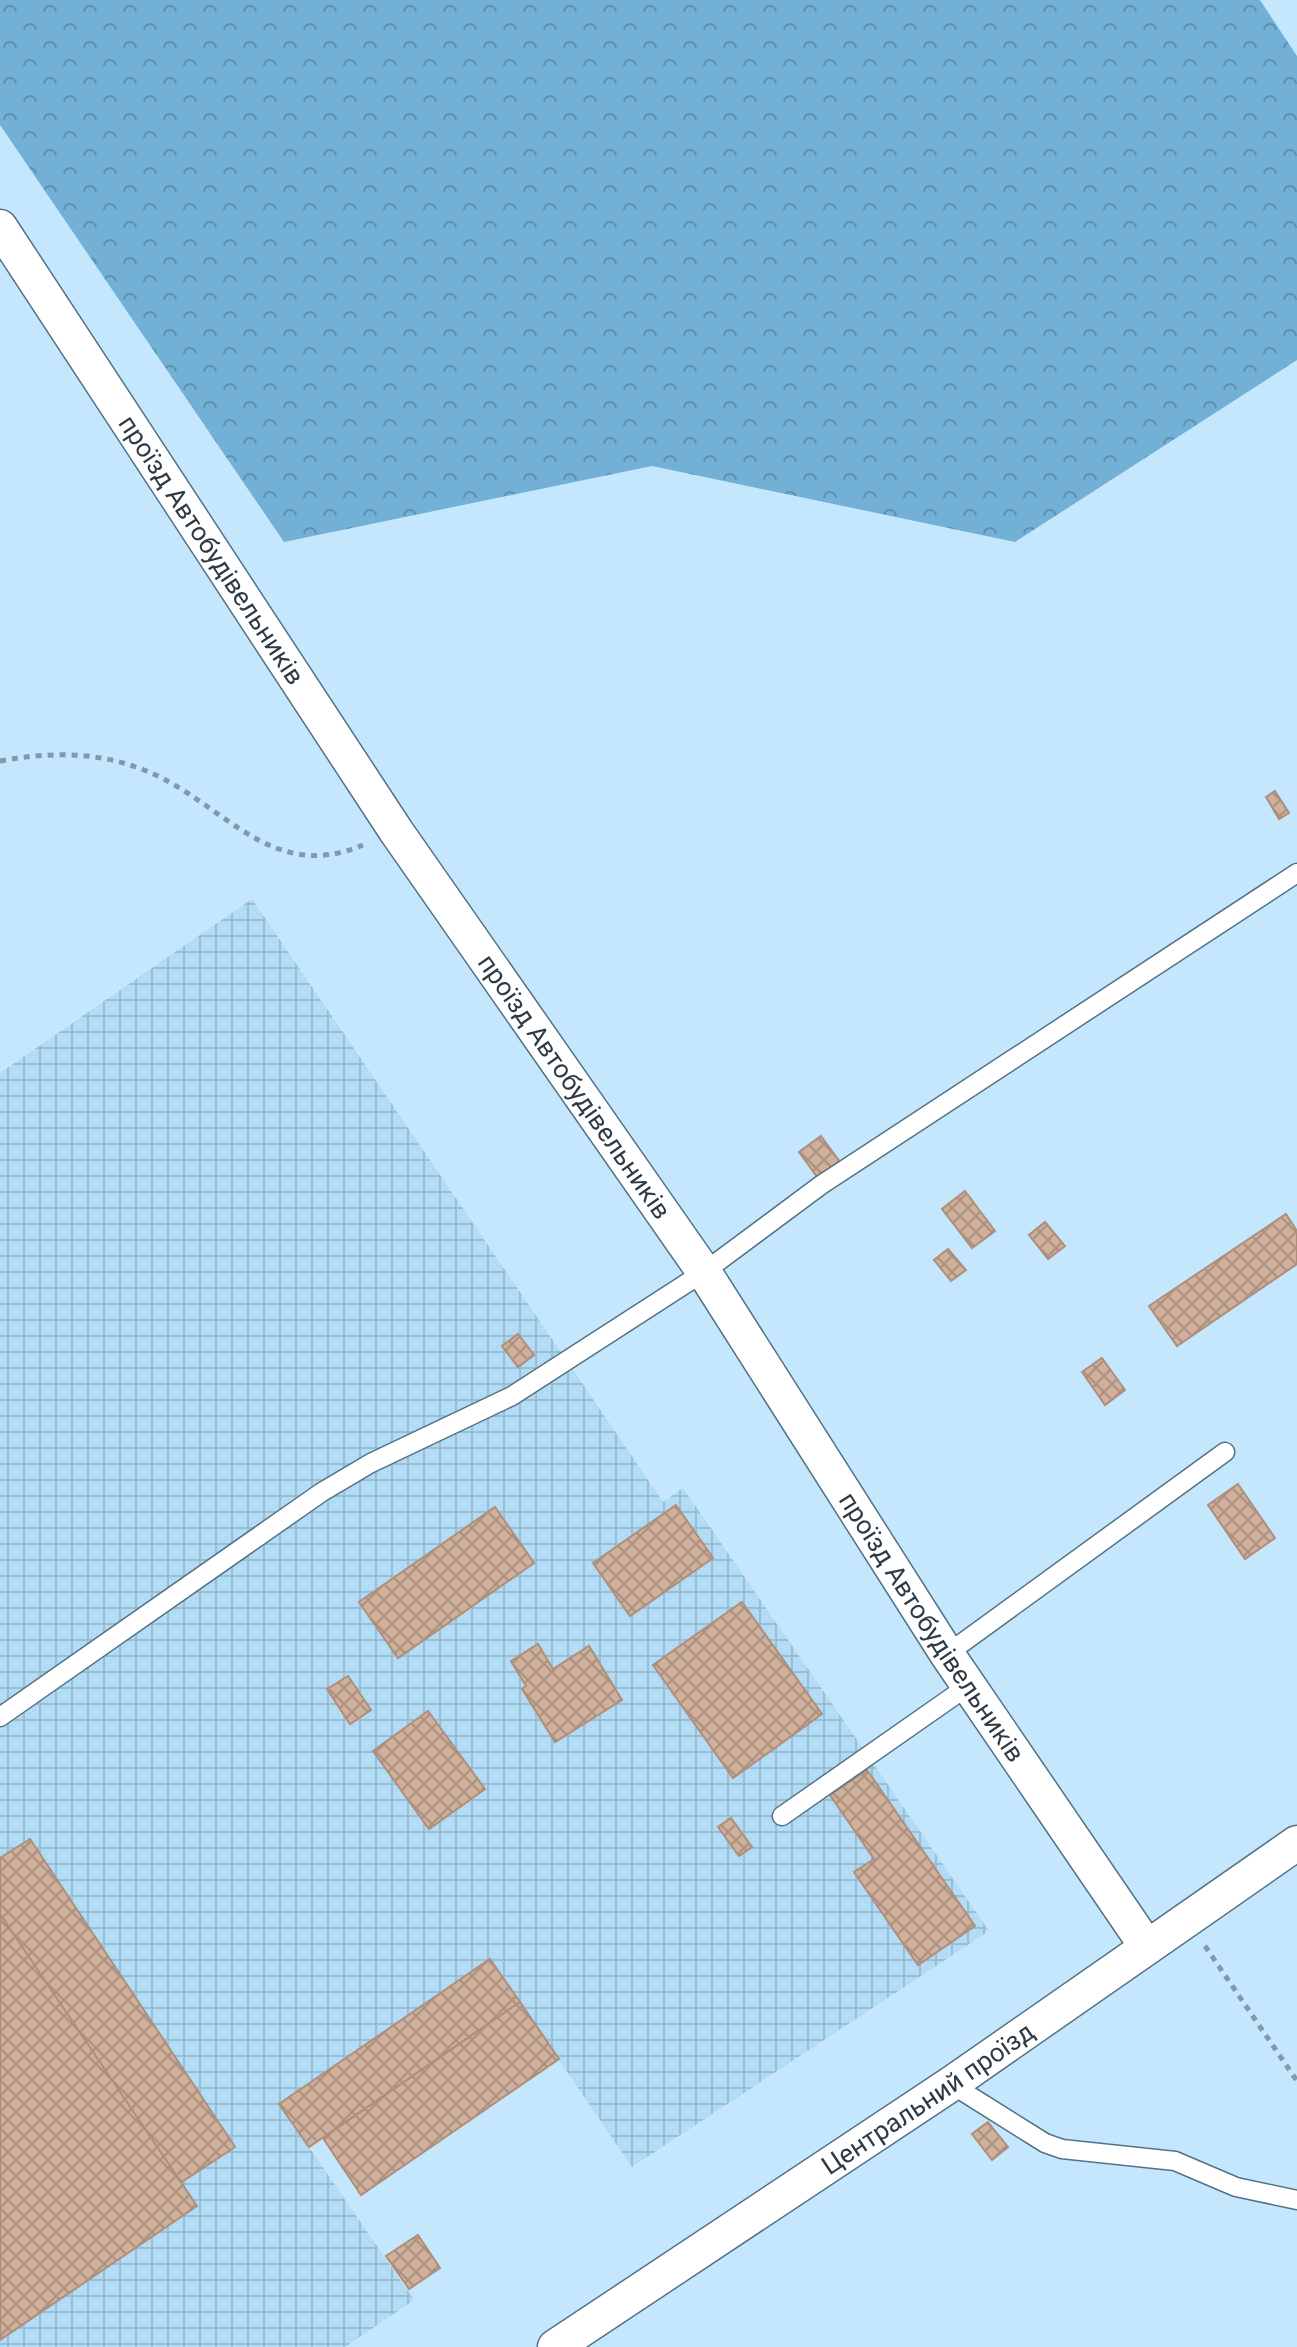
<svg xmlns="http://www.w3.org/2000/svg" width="1297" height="2347" viewBox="0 0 1297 2347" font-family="Roboto,sans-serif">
<defs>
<pattern id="industrial-grid" width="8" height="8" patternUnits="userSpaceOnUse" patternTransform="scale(2)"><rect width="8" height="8" fill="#b2dbf5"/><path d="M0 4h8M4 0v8" fill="none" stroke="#99bdd3"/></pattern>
<pattern id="forest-crowns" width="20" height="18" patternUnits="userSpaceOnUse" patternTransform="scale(2)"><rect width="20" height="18" fill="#73b0d5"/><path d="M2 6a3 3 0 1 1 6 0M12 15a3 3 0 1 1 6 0" fill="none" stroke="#5f90ae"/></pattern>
<pattern id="building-cross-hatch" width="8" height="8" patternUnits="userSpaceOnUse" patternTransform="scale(2)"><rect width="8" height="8" fill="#d1b09b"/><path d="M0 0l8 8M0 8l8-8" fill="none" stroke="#aa9080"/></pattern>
</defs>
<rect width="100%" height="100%" fill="#c5e7fe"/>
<path fill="url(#industrial-grid)" d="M252 899 663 1502 683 1488 989 1931 632 2167 559 2060 361 2195 322 2138 309 2147 414 2300 345 2347H0V1073Z"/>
<path fill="url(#forest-crowns)" d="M0 0H1260L1297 56V360L1015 542 652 466 284 542 0 125Z"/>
<g fill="url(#building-cross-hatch)" stroke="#ae8f7b" stroke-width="2">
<path d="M1275 791 1289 813 1279 819 1266 797Z"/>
<path d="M821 1136 840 1162 818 1178 799 1152Z"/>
<path d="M965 1191 995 1231 972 1248 942 1209Z"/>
<path d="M1286 1214 1297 1231V1264L1177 1346 1149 1306Z"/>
<path d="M1045 1222 1065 1246 1048 1259 1029 1235Z"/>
<path d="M948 1249 966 1270 951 1281 934 1260Z"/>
<path d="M518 1334 534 1355 518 1367 502 1346Z"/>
<path d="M1102 1358 1125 1390 1105 1405 1082 1372Z"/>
<path d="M1238 1484 1275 1538 1245 1559 1208 1505Z"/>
<path d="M676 1505 713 1558 630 1616 593 1563Z"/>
<path d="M495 1507 534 1563 398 1658 359 1602Z"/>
<path d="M742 1602 822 1714 733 1778 653 1665Z"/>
<path d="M538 1644 553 1669 589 1646 622 1700 555 1742 522 1689 526 1686 511 1661Z"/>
<path d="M348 1676 371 1710 350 1724 327 1689Z"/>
<path d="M428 1711 485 1789 429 1829 373 1751Z"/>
<path d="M867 1770 975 1926 918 1965 854 1872 874 1859 830 1795Z"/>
<path d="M731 1818 752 1847 739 1856 718 1827Z"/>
<path d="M30 1839 235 2147 180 2183 0 1914V1858Z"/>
<path d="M0 1914 197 2206 0 2340Z"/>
<path d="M490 1959 520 2002 309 2147 279 2104Z"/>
<path d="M520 2002 559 2059 361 2195 323 2138Z"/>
<path d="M988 2122 1008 2147 992 2160 972 2134Z"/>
<path d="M418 2235 440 2268 409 2289 386 2256Z"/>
</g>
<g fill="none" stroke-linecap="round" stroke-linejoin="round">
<g stroke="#537286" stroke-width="21">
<g id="lane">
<path d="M947 1654 1225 1452"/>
<path d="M0 1717 322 1492 371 1463 512 1396 704 1272 821 1185 1297 873"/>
<path d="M782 1816 968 1686"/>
<path d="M951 2084 1045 2143 1062 2149 1175 2161 1236 2187 1297 2200"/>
</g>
</g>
<g stroke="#537286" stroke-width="37">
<g id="street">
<path id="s1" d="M0 227 396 831 704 1272 947 1654 1147 1947"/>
<path id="s2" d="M555 2347 951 2084 1297 1843"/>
</g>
</g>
<g stroke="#8199aa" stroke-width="5" stroke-dasharray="6 6" stroke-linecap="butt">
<path d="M0 761C49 752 96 751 144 770 222 800 269 885 363 845"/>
<path d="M1205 1946 1297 2081"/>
</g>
<use href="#lane" stroke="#fff" stroke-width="18"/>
<use href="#street" stroke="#fff" stroke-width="34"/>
</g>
<g text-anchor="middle" stroke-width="6" stroke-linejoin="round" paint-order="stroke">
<g font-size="26" fill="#2e3b44" stroke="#c5e7fe">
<text dy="9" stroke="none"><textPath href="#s1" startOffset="386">проїзд Автобудівельників</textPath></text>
<text dy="9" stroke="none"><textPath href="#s1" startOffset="1034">проїзд Автобудівельників</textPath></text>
<text dy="9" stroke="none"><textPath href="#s1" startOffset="1682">проїзд Автобудівельників</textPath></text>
<text dy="9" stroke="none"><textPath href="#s2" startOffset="448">Центральний проїзд</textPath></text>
</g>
</g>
</svg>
